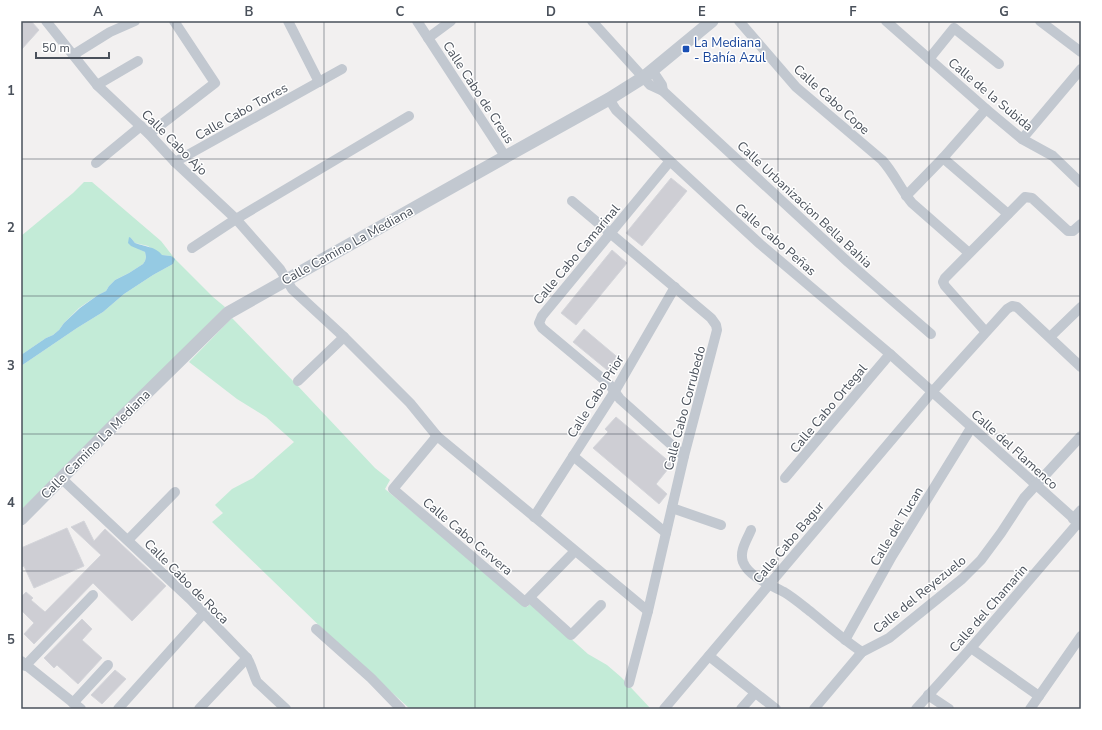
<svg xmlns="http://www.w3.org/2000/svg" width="1102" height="730" viewBox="0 0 1102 730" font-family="'Nunito Sans',sans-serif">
<rect width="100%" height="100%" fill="#f2f0f0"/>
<g fill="#c3ebd7">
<path d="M84 182H92L161 241 175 259 213 297 225 307 21 510V366L77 328 103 312 124 294 153 275 173 264 171 256 161 255 148 246 135 243 131 238H129L139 249 145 252 146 257 145 261 143 264 129 273 115 280 109 286 106 291 98 295 79 308 64 323 59 330 53 335 46 338 21 355V236L73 193Z"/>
<path d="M232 318 296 384 375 468 390 480 385 489 527 607 531 603 588 654 607 665 621 677 651 709H410L331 637 212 522 223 513 215 505 232 489 253 478 294 442 266 417 237 399 189 362Z"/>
</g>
<path fill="#95cae3" d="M129 237 131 238 135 243C145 247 155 246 162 255L171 256 175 259 173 264 153 275 124 294 103 312 77 328 21 366V355L46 338 53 335 59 330 64 323 80 308 98 295 106 291 109 286 115 280 129 273 143 264 145 261 146 257 145 252 131 246 128 243Z"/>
<g fill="#ceced4" stroke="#d4d5da">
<path d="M21 21H31L39 30 21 50Z"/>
<path d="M671 178 687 191 642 246 626 233Z"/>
<path d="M612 250 627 263 576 325 561 313Z"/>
<path d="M584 329 622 361 612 374 573 342Z"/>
<path d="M616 417 672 464 656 484 667 494 659 504 593 448 608 432 605 429Z"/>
<path d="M84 521 94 541 105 529 166 586 132 621 93 583 34 644 24 634 34 623 21 610V597L26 592 33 598 31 600 45 612 101 555 71 527Z"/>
<path d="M67 528 84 566 34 588 24 566 21 567V548Z"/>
<path d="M82 619 92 629 82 640 102 658 78 684 57 665 54 668 44 658Z"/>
<path d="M115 670 126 679 102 704 91 695Z"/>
</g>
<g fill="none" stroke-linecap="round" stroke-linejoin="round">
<g stroke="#c2c8d0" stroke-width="10">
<path d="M46 21 97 85 149 134 175 162 236 219 280 269 292 289 344 337 410 403 437 436"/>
<path d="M288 21 319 82"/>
<path d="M417 21 505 156"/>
<path d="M592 21 650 85 663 91 848 262 931 334"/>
<path d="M739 21 796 87 882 160C894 173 901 190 912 203L969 253"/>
<path d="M886 21 986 109 1022 139 1053 156 1081 183"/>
<path d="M1040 21 1081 52"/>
<path d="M428 38 451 21"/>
<path d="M73 55 110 32 135 21"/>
<path d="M929 59 954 28 999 64"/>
<path d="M652 70 662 85 663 91"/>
<path d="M97 85 138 61"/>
<path d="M609 99 616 110 670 161 760 244 890 354 1081 525"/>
<path d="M149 134 215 83 174 21"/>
<path d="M1022 139 1081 69"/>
<path d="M943 158 1008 214"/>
<path d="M670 161 542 316 539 323 542 328 609 384 620 399 684 456"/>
<path d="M175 162 342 69"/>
<path d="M96 163 141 126"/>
<path d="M906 196 943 158 986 109"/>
<path d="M572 201 711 318 716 325 717 330 684 456 666 533 648 611 629 683"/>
<path d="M192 248 236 219 409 116"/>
<path d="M985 331 945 286 943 282 945 278 1025 197 1032 198 1068 231H1073L1081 224"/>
<path d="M1050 337 1081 307"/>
<path d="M298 381 344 337"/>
<path d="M573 456 666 533"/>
<path d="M61 478 190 599 247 658C252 666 253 674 257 682L286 709"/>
<path d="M785 478 890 354"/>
<path d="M672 508 721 525"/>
<path d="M534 517 615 391 675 287"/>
<path d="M1073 519 1081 510"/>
<path d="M751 530C747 540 739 551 743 562 749 577 771 585 784 592 794 598 803 606 811 612 828 626 844 640 862 652"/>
<path d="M128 540 175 492"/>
<path d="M575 551 525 602 393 489 437 436 648 611"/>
<path d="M530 598 571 635 601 605"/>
<path d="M316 629 371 678 401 709"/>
<path d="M845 640 892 556 971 428"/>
<path d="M971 648 1039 696"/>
<path d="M709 656 776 709"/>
<path d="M21 661 81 709"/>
<path d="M25 666 93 595"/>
<path d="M928 695 949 709"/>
<path d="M73 703 108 665"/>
<path d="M118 709 204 613"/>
<path d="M199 709 247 658"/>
<path d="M664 709 932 392 1007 309 1012 306 1017 307 1081 367"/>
<path d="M741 709 755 693"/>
<path d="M814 709 862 652 889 638 962 579 981 560 1001 533 1024 498 1081 436"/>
<path d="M916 709 971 648 1078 523"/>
<path d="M1030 709 1081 636"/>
</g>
<path stroke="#c2c8d0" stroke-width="13" d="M21 519 112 427 228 313 489 166 609 99 644 77 712 21"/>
</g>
<path fill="none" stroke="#4a515b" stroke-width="1" stroke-opacity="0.55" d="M173 21V709M324 21V709M475 21V709M627 21V709M778 21V709M929 21V709M21 159H1081M21 296H1081M21 434H1081M21 571H1081"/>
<rect fill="#1a4fb4" stroke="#fff" stroke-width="1.5" x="682" y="45" width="8" height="8" rx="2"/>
<g text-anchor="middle" stroke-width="3" stroke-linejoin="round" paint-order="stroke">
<g font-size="13" fill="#164399" stroke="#fff" text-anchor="start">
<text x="694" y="47">La Mediana<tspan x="694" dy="15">- Bahía Azul</tspan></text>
</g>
<g font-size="13" fill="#4a515b" stroke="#fff">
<text transform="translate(479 92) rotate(57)" y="5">Calle Cabo de Creus</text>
<text transform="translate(991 94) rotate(40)" y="5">Calle de la Subida</text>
<text transform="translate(832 99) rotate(42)" y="5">Calle Cabo Cope</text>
<text transform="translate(241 111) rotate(-29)" y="5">Calle Cabo Torres</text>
<text transform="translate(175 142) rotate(45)" y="5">Calle Cabo Ajo</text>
<text transform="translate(805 204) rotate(43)" y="5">Calle Urbanizacion Bella Bahia</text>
<text transform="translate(776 239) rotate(41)" y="5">Calle Cabo Peñas</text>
<text transform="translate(347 245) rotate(-29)" y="5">Calle Camino La Mediana</text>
<text transform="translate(576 254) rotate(-50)" y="5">Calle Cabo Camarinal</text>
<text transform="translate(595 396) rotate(-58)" y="5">Calle Cabo Prior</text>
<text transform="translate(684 408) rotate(-75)" y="5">Calle Cabo Corrubedo</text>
<text transform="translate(828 408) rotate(-50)" y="5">Calle Cabo Ortegal</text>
<text transform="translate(95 444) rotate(-45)" y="5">Calle Camino La Mediana</text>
<text transform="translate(1015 449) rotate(42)" y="5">Calle del Flamenco</text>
<text transform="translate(896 526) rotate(-59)" y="5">Calle del Tucan</text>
<text transform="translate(468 536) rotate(40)" y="5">Calle Cabo Cervera</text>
<text transform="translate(788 542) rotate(-50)" y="5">Calle Cabo Bagur</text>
<text transform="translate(187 581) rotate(45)" y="5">Calle Cabo de Roca</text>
<text transform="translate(919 594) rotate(-39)" y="5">Calle del Reyezuelo</text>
<text transform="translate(988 608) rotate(-49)" y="5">Calle del Chamarin</text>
</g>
</g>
<rect width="1102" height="730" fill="none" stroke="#ffffff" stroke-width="44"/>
<path d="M36 52v6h73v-6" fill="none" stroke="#4a515b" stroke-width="2"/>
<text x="42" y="52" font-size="12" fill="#4a515b" stroke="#ffffff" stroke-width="3" paint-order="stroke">50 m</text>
<rect x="22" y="22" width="1058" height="686" fill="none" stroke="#4a515b" stroke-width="1.5"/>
<g font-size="13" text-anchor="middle" font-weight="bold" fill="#4a515b">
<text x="98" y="16">A</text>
<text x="249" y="16">B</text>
<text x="400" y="16">C</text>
<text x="551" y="16">D</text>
<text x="702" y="16">E</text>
<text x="853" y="16">F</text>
<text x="1004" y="16">G</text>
<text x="11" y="95">1</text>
<text x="11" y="232">2</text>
<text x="11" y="370">3</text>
<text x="11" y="507">4</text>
<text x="11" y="644">5</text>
</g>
</svg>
